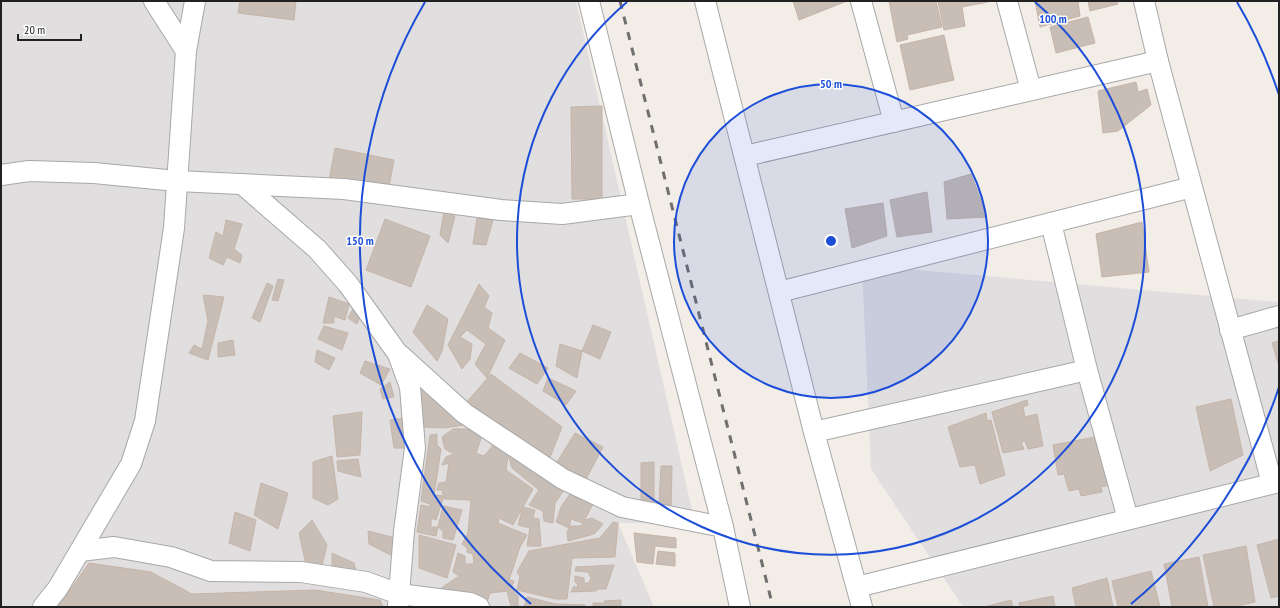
<svg xmlns="http://www.w3.org/2000/svg" width="1280" height="608" viewBox="0 0 1280 608" font-family="'PT Sans Narrow',sans-serif">
<rect width="100%" height="100%" fill="#f2eee7"/>
<g fill="#e0dede">
<path d="M1 1H576L695 523H618L654 607H1Z"/>
<path d="M862 265 1279 302V607H963L871 469Z"/>
</g>
<g fill="#c8beb6" stroke="#c6b4a8">
<path d="M240 1H296L294 20 238 13Z"/>
<path d="M793 1H847L799 20Z"/>
<path d="M889 1H936L942 27 907 35 908 39 897 42Z"/>
<path d="M938 1H988V2L962 7 965 26 944 30Z"/>
<path d="M1035 1H1078L1080 16 1040 27Z"/>
<path d="M1088 1H1117L1118 4 1090 11Z"/>
<path d="M1088 17 1095 43 1056 53 1050 27Z"/>
<path d="M944 35 954 80 910 90 900 45Z"/>
<path d="M1136 82 1138 92 1147 89 1151 105 1118 131 1103 133 1098 91Z"/>
<path d="M602 106V199H572L571 107Z"/>
<path d="M335 148 394 160 388 192 329 180Z"/>
<path d="M971 174 987 217 947 219 944 182Z"/>
<path d="M927 192 932 232 897 237 890 200Z"/>
<path d="M883 203 887 236 852 248 845 209Z"/>
<path d="M444 211 455 216 448 243 440 235Z"/>
<path d="M477 218 493 220 486 245 473 244Z"/>
<path d="M385 219 430 236 411 287 366 270Z"/>
<path d="M226 220 242 224 234 249 242 255 240 263 227 257 223 265 209 258 216 232 223 236Z"/>
<path d="M1142 222 1149 272 1102 277 1096 234Z"/>
<path d="M278 279 284 280 278 301 272 300Z"/>
<path d="M267 283 273 286 260 322 252 318Z"/>
<path d="M479 284 489 296 484 307 492 313 488 328 505 340 487 378 475 364 486 344 467 330 460 337 472 344 470 359 462 369 448 345Z"/>
<path d="M203 295 224 297 208 360 189 353 194 345 202 349 208 321Z"/>
<path d="M329 297 349 304 345 320 334 316V323H323Z"/>
<path d="M427 305 448 319 442 351 437 361 413 332Z"/>
<path d="M353 309 361 313 357 324 348 318Z"/>
<path d="M593 325 611 332 600 359 582 351Z"/>
<path d="M324 326 348 333 342 350 318 339Z"/>
<path d="M233 340 235 355 218 357V343Z"/>
<path d="M1279 341V366L1272 343Z"/>
<path d="M560 344 582 351 577 378 556 366Z"/>
<path d="M317 350 335 358 329 370 315 362Z"/>
<path d="M520 353 548 368 537 384 509 368Z"/>
<path d="M365 361 390 369 381 385 360 373Z"/>
<path d="M491 374 562 427 549 460 466 403Z"/>
<path d="M548 378 576 391 566 405 543 391Z"/>
<path d="M390 382 394 397 383 399 380 389Z"/>
<path d="M420 386 471 424 444 428 423 427Z"/>
<path d="M1231 399 1243 455 1210 471 1196 407Z"/>
<path d="M1027 400 1028 405 1023 407 1025 417 1037 414 1043 446 1028 449 1025 441 1021 442 1024 449 1003 453 992 412Z"/>
<path d="M362 412 360 455 337 457 333 416Z"/>
<path d="M986 413 987 421 991 420 1005 475 980 484 975 465 960 467 948 427Z"/>
<path d="M406 418 412 448H394L390 420Z"/>
<path d="M453 429H467L483 433 476 453 483 456 486 454 494 444 508 455 506 470 533 489 513 525 499 518 498 523 527 535 520 547 509 580 514 581 511 588 518 596V607H509L511 606 507 591 490 593 486 605 437 591 459 576 453 572 458 553 465 556V564H474L473 554 467 552V548L462 544 468 533 471 500 444 499 442 490H437L439 483 446 482 449 463 442 465 446 457 454 454 445 449 442 437Z"/>
<path d="M575 433 603 447 585 481 557 462Z"/>
<path d="M437 434V445L441 449 434 495 444 496 436 520 431 518V527H438L436 536 417 532 421 505 430 507V504L421 501 430 435Z"/>
<path d="M1095 437 1102 463 1106 464 1115 484 1101 487 1102 492 1081 496 1079 489 1069 491 1064 474 1058 475 1053 445Z"/>
<path d="M508 455 564 490 555 503 553 523 544 521 543 511 529 505 539 490 512 468Z"/>
<path d="M332 456 338 499 328 505 313 498V462Z"/>
<path d="M358 459 361 477 338 471 337 461Z"/>
<path d="M654 462V503L641 502V463Z"/>
<path d="M661 466H672L671 508 659 504Z"/>
<path d="M261 483 288 493 278 529 254 515Z"/>
<path d="M570 494 593 504 583 523 571 519 569 528 556 522 561 507Z"/>
<path d="M443 506 462 510 453 540 443 538V531L438 527Z"/>
<path d="M523 507 535 510 533 518 539 519 541 546H527L530 528 518 525Z"/>
<path d="M235 512 256 520 250 551 229 543Z"/>
<path d="M592 518 603 524 597 531 594 534 568 541 567 531 571 526H581L585 520Z"/>
<path d="M312 520 327 545 321 569 306 565 299 533Z"/>
<path d="M613 522 618 523 615 557 572 558 567 599H556L517 590 520 576 517 572 529 551 600 538Z"/>
<path d="M368 531 396 538 395 557 369 544Z"/>
<path d="M634 533 676 538V548L655 546 653 564 637 562Z"/>
<path d="M419 535 456 545 447 578 419 568Z"/>
<path d="M1279 539V596L1271 598 1257 545Z"/>
<path d="M1246 546 1255 602 1233 607H1214L1203 555Z"/>
<path d="M658 551 675 553V566L656 564Z"/>
<path d="M332 553 354 563 357 576 332 569Z"/>
<path d="M1199 557 1208 607H1172L1164 564Z"/>
<path d="M89 563 151 572 192 594 315 590 380 600 383 607H58Z"/>
<path d="M614 565 606 589H598L596 591 571 592 574 586 576 588 578 585 575 582V576L584 578V583H589L591 578 588 572 575 571 576 567Z"/>
<path d="M1151 571 1160 607H1118L1112 581Z"/>
<path d="M1107 578 1113 607H1076L1072 588Z"/>
<path d="M1053 596 1055 607H1020L1019 603Z"/>
<path d="M527 597 555 604 585 605V607H524Z"/>
<path d="M621 600V607H605L604 601Z"/>
<path d="M1011 600 1013 607H984Z"/>
<rect x="593" y="603" width="10" height="4"/>
</g>
<g fill="none" stroke-linecap="round" stroke-linejoin="round">
<g stroke="#a8a8a8" stroke-width="22">
<g id="street">
<path d="M154 1 186 51"/>
<path d="M589 1 639 204 723 527"/>
<path d="M705 1 814 432 862 607"/>
<path d="M861 1 894 122"/>
<path d="M1007 1 1031 90"/>
<path d="M1144 1 1158 61 1272 483"/>
<path d="M745 156 1158 61"/>
<path d="M1 175 29 171 94 173 177 181 344 189 501 210 562 214 639 204"/>
<path d="M242 184 317 249 348 284 398 354 410 387 415 448 404 531 398 607"/>
<path d="M1051 223 1087 370 1128 519"/>
<path d="M779 292 1192 187"/>
<path d="M1230 330 1279 316"/>
<path d="M400 355 464 413 563 479 622 507 723 527 740 607"/>
<path d="M814 432 1087 370"/>
<path d="M80 551 114 547 171 557 211 571 301 572 366 582 399 594 470 603 479 607"/>
<path d="M857 587 1279 482"/>
<path d="M43 607 58 588 131 464 145 421 174 228 186 51 195 1"/>
</g>
</g>
<use href="#street" stroke="#fff" stroke-width="20"/>
<path stroke="#6f6f6f" stroke-width="3" stroke-dasharray="8 8" stroke-linecap="butt" d="M620 1 773 607"/>
</g>
<circle cx="831" cy="241" r="157" fill="#1d4ed8" fill-opacity=".12"/>
<g fill="none" stroke="#1d4ed8" stroke-width="2">
<circle cx="831" cy="241" r="157"/>
<path d="M1035 2A314 314 0 1 1 627 2"/>
<path d="M1279 387A471 471 0 0 1 1131 604M531 604A471 471 0 0 1 425 2M1237 2A471 471 0 0 1 1279 95"/>
</g>
<circle cx="831" cy="241" r="6" fill="#1d4ed8" stroke="#fff" stroke-width="2"/>
<g font-size="12" text-anchor="middle" font-weight="bold" fill="#1d4ed8" stroke="#fff" stroke-width="3" stroke-linejoin="round" paint-order="stroke">
<text x="1053" y="23">100 m</text>
<text x="831" y="88">50 m</text>
<text x="360" y="245">150 m</text>
</g>
<rect width="1280" height="608" fill="none" stroke="#212121" stroke-width="4"/>
<path d="M18 34v6h63v-6" fill="none" stroke="#212121" stroke-width="2"/>
<text x="24" y="34" font-size="12" fill="#212121" stroke="#ffffff" stroke-width="3" paint-order="stroke">20 m</text>
</svg>
